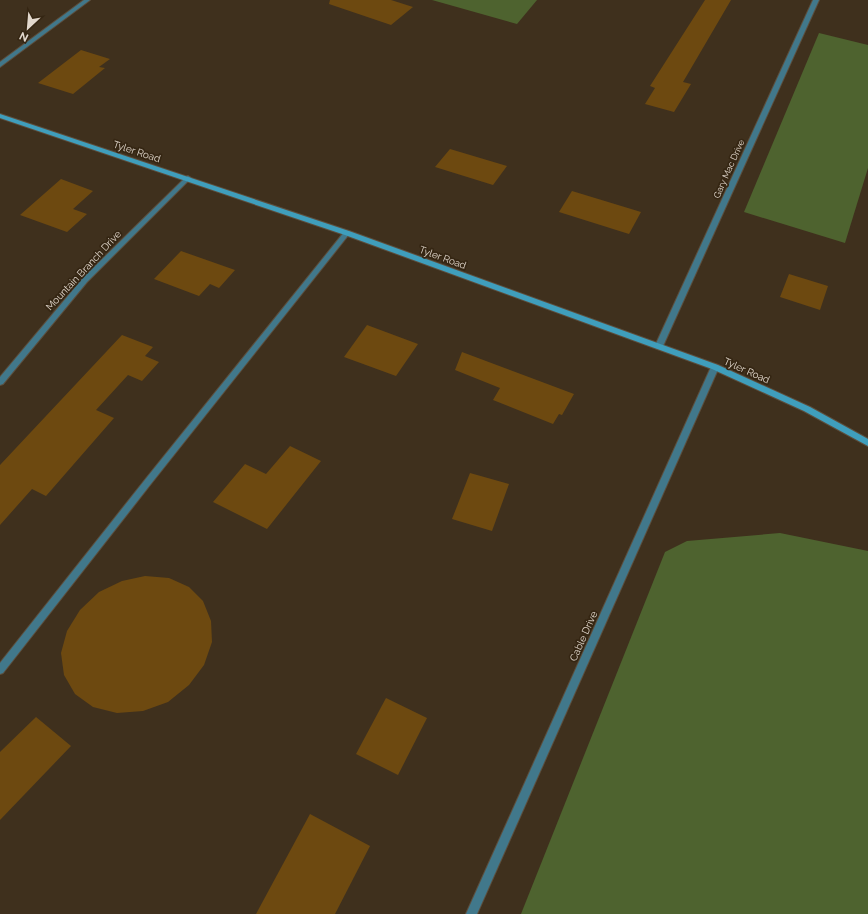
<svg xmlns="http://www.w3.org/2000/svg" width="868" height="914" viewBox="0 0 868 914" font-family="Raleway,sans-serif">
<rect width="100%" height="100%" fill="#3f301d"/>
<g fill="#4e632f">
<path d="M432 0H537L517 24Z"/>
<path d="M819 33 868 45V168L845 243 744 212Z"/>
<path d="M780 533 868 551V914H521L665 552 687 541Z"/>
</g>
<g fill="#6d4910">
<path d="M330 0H391L413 7 391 25 329 4Z"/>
<path d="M705 0H731L683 82 691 84 674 112 645 104 655 88 650 86Z"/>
<path d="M81 50 110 59 99 67 105 68 73 94 38 83Z"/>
<path d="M450 149 507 166 493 185 435 167Z"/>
<path d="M61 179 93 191 73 209 87 214 67 232 20 215Z"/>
<path d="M572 191 641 212 629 234 559 212Z"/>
<path d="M181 251 235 270 219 288 210 284 199 296 154 279Z"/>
<path d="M789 274 828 286 820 310 780 297Z"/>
<path d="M367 325 418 344 396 376 344 357Z"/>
<path d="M122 335 153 347 145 356 159 362 142 381 128 375 96 410 114 418 46 496 32 489 0 525V465Z"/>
<path d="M462 352 574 394 562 415 559 414 553 424 493 400 500 388 455 370Z"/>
<path d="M290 446 321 461 267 529 213 502 245 464 266 474Z"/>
<path d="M470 473 509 484 492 531 452 519Z"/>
<path d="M145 576 169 578 189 587 203 601 211 621 212 642 204 665 189 685 168 702 143 711 117 713 93 707 75 694 64 675 61 653 67 631 80 610 99 592 122 581Z"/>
<path d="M386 698 427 718 398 775 356 754Z"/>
<path d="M36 717 71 746 0 820V752Z"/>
<path d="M310 814 370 846 335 914H256Z"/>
</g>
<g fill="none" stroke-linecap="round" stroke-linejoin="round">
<g stroke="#5c4e3d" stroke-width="2">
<path id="lane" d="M345 231H349L350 233 150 485 3 673 0 674V663L144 481Z"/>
</g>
<g stroke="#5c4e3d" stroke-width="2">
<g id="street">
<path d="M84 0H90L0 67V62Z"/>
<path d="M813 0H819L663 346 659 349 656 348 655 346Z"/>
<path d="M188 176 191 178 87 282 3 384 0 385V377L83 278 186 177Z"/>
<path d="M715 364 719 367 477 914H466L711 367Z"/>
</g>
</g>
<g stroke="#5c4e3d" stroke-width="2">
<path id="secondary" d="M0 114 349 231 718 365 810 407 868 439V446L804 411 712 369 345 235 0 118Z"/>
</g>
<use href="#lane" fill="#41788b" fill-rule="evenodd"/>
<use href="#street" fill="#41788b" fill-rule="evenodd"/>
<use href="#secondary" fill="#3f9ebc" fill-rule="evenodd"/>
</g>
<g text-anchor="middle" stroke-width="3.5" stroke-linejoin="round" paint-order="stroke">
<g font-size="9" fill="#e2d8cd" stroke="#352613">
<text transform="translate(729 169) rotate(-66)" y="3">Gary Mac Drive</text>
</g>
<g font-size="10" fill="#e2d8cd" stroke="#352613">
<text transform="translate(137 151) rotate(18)" y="4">Tyler Road</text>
<text transform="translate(443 257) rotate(20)" y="4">Tyler Road</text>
<text transform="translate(83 270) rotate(-47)" y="4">Mountain Branch Drive</text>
<text transform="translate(747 370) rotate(24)" y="4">Tyler Road</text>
<text transform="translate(583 636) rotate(-66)" y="4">Cable Drive</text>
</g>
</g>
<g transform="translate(28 28) rotate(206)" stroke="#352613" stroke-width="3" paint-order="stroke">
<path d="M0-3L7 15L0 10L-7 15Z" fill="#e2d8cd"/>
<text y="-6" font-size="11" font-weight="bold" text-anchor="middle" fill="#e2d8cd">N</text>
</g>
</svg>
